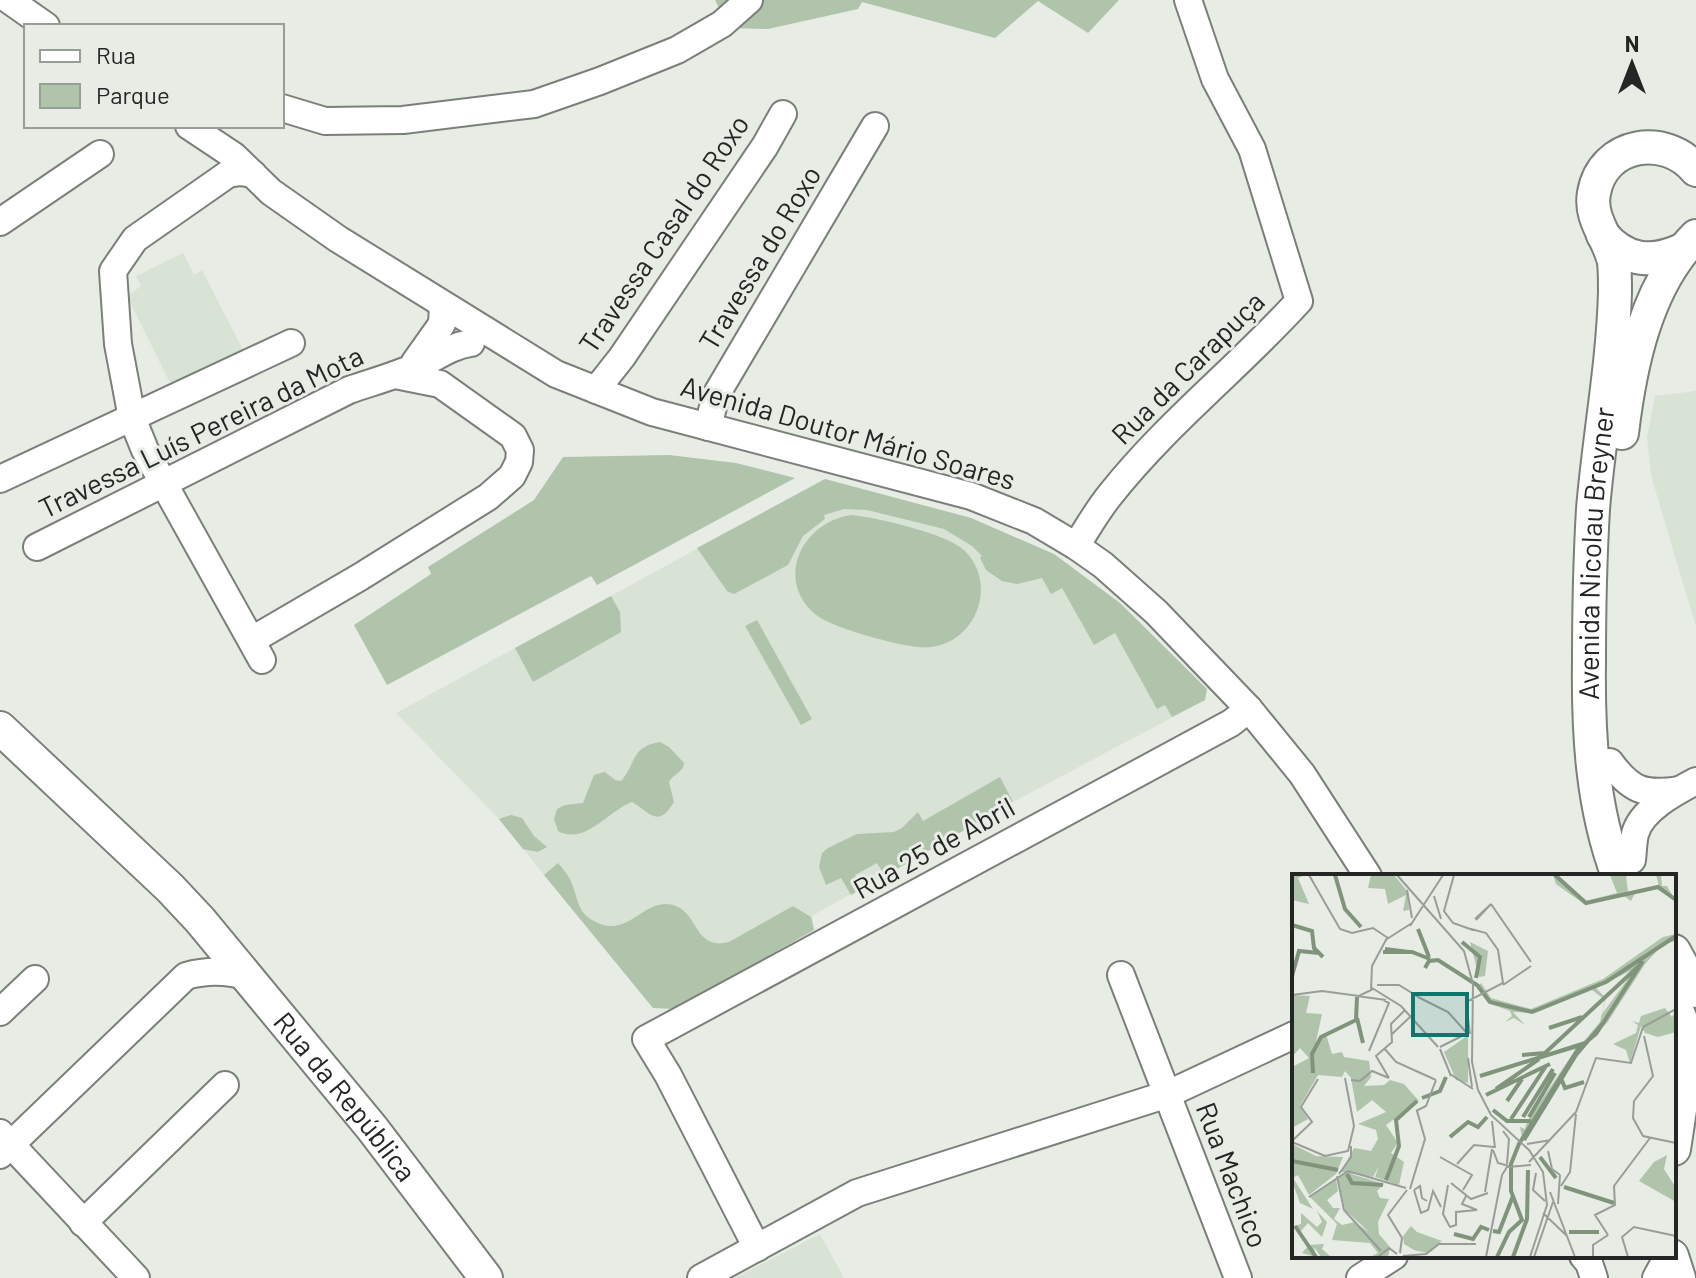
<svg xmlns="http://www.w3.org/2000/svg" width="1696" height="1278" viewBox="0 0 1696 1278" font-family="Barlow,sans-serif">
<rect width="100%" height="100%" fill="#e7ece5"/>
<g fill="#d8e2d5">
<path d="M183 253 194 275 202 270 246 356 174 391 127 296 141 286 136 276Z"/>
<path d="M1696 391V627L1651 475 1647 437 1655 396Z"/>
<path d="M825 479 971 518 1054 554 1120 603 1207 689 1205 700 1013 802 812 916 814 930 653 1008 497 817 396 713Z"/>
<path d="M820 1234 844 1278H735Z"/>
</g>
<g fill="#b0c4ac">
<path d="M715 0H1119L1088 33 1038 1 995 38 862 2 858 9 768 29 729 28Z"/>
<path d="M669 455 736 463 795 478 597 585 591 576 387 685 354 625 431 574 428 567 534 500 563 457Z"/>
<path d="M825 479 971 518 1054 554 1120 603 1207 689 1205 700 1172 717 1165 705 1157 709 1115 633 1094 645 1062 588 1051 594 1042 578 1017 584 1002 581 986 570 980 558 982 556 972 546 944 529 867 510 844 509 824 515 825 519 803 536 788 565 734 594 727 591 697 548Z"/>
<path d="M851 515C875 517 949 534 965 551 1002 589 970 653 918 647 896 645 831 628 815 614 774 578 803 522 851 515Z"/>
<path d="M611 596 620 612 621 632 533 682 515 648Z"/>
<path d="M757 620 812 719 801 725 745 626Z"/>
<path d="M660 742 669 747 684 763C684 772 673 774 669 782L674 802C658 828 652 814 632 802 609 810 585 846 558 831L554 819 557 809 565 805 583 803 594 775 605 772 615 780 621 781C637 763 630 747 660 742Z"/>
<path d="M1000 777 1013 802 885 876 877 863 855 875 861 889 851 895 841 878 826 885 819 867 822 853 828 848 857 834 894 832 902 828 918 812 923 821Z"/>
<path d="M511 815 522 818 534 836 547 847 538 852 523 849 499 819Z"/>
<path d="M558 863C564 870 569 876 572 884 578 898 577 911 592 920 626 940 639 904 666 904 700 905 691 952 729 942L793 906 811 917 814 930 675 1009 653 1008 544 875Z"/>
</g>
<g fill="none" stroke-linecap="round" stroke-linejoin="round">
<g stroke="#7b7f7a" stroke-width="30">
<g id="minor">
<path d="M9 0 46 26"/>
<path d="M282 108 325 121 403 120 534 104 600 81 677 50 722 24 749 0"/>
<path d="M189 126 234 156 271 192 338 239 556 374 652 412 971 496 1034 521 1076 546 1103 565 1156 612 1249 709 1302 774 1368 876"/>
<path d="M253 174 240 172 228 174 135 239 113 271 118 344 132 418 145 450 262 660"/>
<path d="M0 222 100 154"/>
<path d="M415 362 442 324 443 305"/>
<path d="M596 390 622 357 765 146 783 114"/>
<path d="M708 427 716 395 875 126"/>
<path d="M0 479 291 343"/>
<path d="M1076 546C1087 529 1097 511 1110 495 1166 424 1238 368 1299 301L1252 149 1215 79 1188 0"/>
<path d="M37 547 349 390C372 382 395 376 417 366 436 358 450 346 471 343"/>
<path d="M252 640 360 577 488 497 512 476 519 462 520 450 513 436 440 384 395 375"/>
<path d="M1610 762C1631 791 1644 795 1679 790"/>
<path d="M1632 860C1633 852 1633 842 1635 834 1641 810 1675 792 1696 781"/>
<path d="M1121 975 1238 1278"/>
<path d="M0 1012 35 979"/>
<path d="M0 1133 136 1278"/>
<path d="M0 1155 186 976C208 970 225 971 247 976"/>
<path d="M83 1223 225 1085"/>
<path d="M757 1248 668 1075 646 1039 1231 723 1249 709"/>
<path d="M1583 1256 1589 1263 1594 1278"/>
<path d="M701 1278 857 1193 1168 1094 1294 1035"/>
<path d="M1360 1278 1394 1256"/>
<path d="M1656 1278 1668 1256"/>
</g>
</g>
<g stroke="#7b7f7a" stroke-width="36">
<g id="major">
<path d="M1603 235C1625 261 1651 264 1682 250"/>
<path d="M1622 433C1630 366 1646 286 1696 236"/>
<path id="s1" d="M0 728 170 888 200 920 372 1128 486 1278"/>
<path id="s2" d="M1618 876C1592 807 1588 734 1589 661 1589 611 1590 560 1593 509 1599 437 1613 365 1615 292 1615 282 1615 271 1614 262 1609 238 1589 219 1594 193 1603 142 1666 133 1696 170"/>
<path d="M1674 951 1696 991"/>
<path d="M1674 1002 1685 1030 1690 1076"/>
<path d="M1674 1149 1683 1090 1696 1071"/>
<path d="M1672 1256 1679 1278"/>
</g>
</g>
<use href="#minor" stroke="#fff" stroke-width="26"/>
<use href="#major" stroke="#fff" stroke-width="32"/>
</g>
<g text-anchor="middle" stroke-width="6" stroke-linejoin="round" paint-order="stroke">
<g font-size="28" fill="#242624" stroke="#e7ece5">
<text transform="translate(664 234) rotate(-56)" y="10">Travessa Casal do Roxo</text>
<text transform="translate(760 258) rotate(-59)" y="10">Travessa do Roxo</text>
<text transform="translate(1188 368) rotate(-45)" y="10">Rua da Carapuça</text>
<text transform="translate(201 432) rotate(-26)" y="10">Travessa Luís Pereira da Mota</text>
<text transform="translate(848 433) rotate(16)" y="10">Avenida Doutor Mário Soares</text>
<text dy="10" stroke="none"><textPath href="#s2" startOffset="326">Avenida Nicolau Breyner</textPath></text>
<text transform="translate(934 848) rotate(-29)" y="10">Rua 25 de Abril</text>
<text dy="10" stroke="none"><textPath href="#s1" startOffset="506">Rua da República</textPath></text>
<text transform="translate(1232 1175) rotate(69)" y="10">Rua Machico</text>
</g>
</g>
<g transform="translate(1292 874)">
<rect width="384" height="384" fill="#e7ece5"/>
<path d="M0 1H14L6 4 17 30 0 26ZM79 1H102L116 18 117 36 111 37 114 21 96 30 93 15 76 14ZM261 1 294 27 325 19 318 1H334L336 18 367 12 364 1H369L370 12H375L384 28 365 15 343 19 339 27 332 22 292 30 264 10ZM384 60V67L371 70 353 90 315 149 287 177 231 267 228 253 233 255 235 248H215L201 236 215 246H236L284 175 184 202 292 167 308 148 313 126 300 116 243 139 221 138 233 151 222 144 213 148 220 142 218 137 196 129 185 112 189 109 199 124 239 135 311 105 371 63ZM340 96 341 98 310 140 314 124 304 114ZM178 68 196 77 193 102 187 103ZM0 121 18 122 14 139 30 140 24 168 34 160 40 180 50 178 52 183 77 187 79 203 72 212 92 211 98 206 112 210 127 227 94 251 106 269 99 279 112 288 107 311 83 303 87 292 81 303 49 298 62 274 79 277 86 265 84 256 66 250 94 238 80 226 65 238 59 204 53 197 50 203 26 201 8 232 16 245 0 254V193L17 184 8 174 0 183ZM373 134 380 143 384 136V158L366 163 353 159 349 152 338 189 334 176 321 170 344 159 346 151 340 147 347 149 349 142ZM175 162 176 164V209L164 206 152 178ZM0 270 24 282 51 283 44 300 17 321 6 301 1 304 21 335 8 329 0 307ZM375 281 372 295 384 314V328L347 307 362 288ZM53 298 92 310 85 317 88 324 97 325 86 348 87 360 98 373 96 383H78L86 379 78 369 40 366 45 350 18 323 44 304 46 317 35 326 41 334H48L42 345 50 351 63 348 78 359 53 336 46 304ZM25 337 35 348 30 363 16 349 7 359 16 371 32 370 30 375 39 383H29L22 373 24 383 10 379 16 372 2 352 9 350V339L25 353 30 348ZM119 352 125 358 150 367 135 379 122 376 112 370 111 362Z" fill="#b0c4ac" fill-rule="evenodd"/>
<path fill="none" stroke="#80947b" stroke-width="4" d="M43 1 53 35 69 53M263 1 294 29 366 13 384 26M0 51 20 57 22 74 31 83M126 55 137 83M170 68 188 83 184 104M93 75 117 78M91 78H120L138 85M133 94 137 87 146 86 185 111 198 128 240 138 314 108 384 62M0 102 7 77 27 79M65 144 71 169M257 154 290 143M230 181 253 179 350 89M21 199 20 180 29 163 64 146 65 123M188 202 294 169M269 204 273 214 292 208M204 215 247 185M194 221 258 190M130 224 148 217 154 203M215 227 230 205M201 236 215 247H239M231 243 261 195M237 243 263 199M219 245 254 192M158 263 176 248 186 253 195 243M232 266 284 181 312 148M248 283 264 304M0 287 46 296M55 300 60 309 91 311M94 306 107 272 104 246 125 227M272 313 322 329M3 352 24 383M201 357 207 358 221 322M277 358H307M162 360 181 365 189 353 197 356M205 383 217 358 230 346 219 317V290L227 270 286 175 304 160 351 87M221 383 235 345 236 296"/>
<path fill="none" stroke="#999d98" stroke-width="2" d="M17 1 48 55 60 59 81 54 96 64M105 1 172 77 181 110 180 188 186 216 199 241 237 276 251 298 255 331 238 383M162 1 152 37 161 49 181 56M115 16 120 44M142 22 149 45M199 30 239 88M183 45 199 30 184 46M118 52 151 1M95 65 120 49M85 111H107L128 124M211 111 239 92M80 114 109 132 146 173M79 117 80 92 95 64M0 121 30 117 67 122 81 115M65 122 94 126M126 123 156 138 174 158M351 153 384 135M178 160 174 128 211 109 206 76 194 59 179 55M99 161 119 142M352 162 361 202 342 227 341 244 351 262 384 269M148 173 174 160M92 174 104 188 144 206M148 175 159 202M77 177 97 129 91 126M176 184 180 213M158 200 181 215M97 204 84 182 100 168 99 150 113 136M59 206 68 207 80 197 97 204M124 237 134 232 144 206M200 247 203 274M211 257 217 265 215 290M0 267 20 248 9 233 26 205M0 268 33 282 56 277 62 252 53 204M235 270 259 266M201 276 206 289 217 292M256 277 260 295 268 301M148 283 180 301 171 316M237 288 284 238 304 184 339 189 351 153M165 290 182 271 202 273M244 299 241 316 253 327M47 300 59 283V272M45 302 52 336 89 377M159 309 179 325 196 319M156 311 151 340 158 353M269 312 278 298 284 240M118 315 133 265 125 237M122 316 129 339 136 336 141 317 149 333M122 316 128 312 130 324 135 327M193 318 200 275M258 318 283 383M17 323 56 297 114 314M266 330 268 301M251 339 275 362M158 353 164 351V338L185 336 170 330 174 322M316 361 303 341 323 331 322 312 358 264M108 379 110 364 96 341 115 316M111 382 134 380 147 370H184M86 383 97 374 105 380M194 383 210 301 215 293 239 291M242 383 261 328M301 383V371L316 361M336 383 330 363 342 353 384 362"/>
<path fill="#0f766e" fill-opacity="0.15" stroke="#0f766e" stroke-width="4" d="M121 120H175V161H121Z"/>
<rect width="384" height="384" fill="none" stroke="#242624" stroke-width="4"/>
</g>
<rect x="24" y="24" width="260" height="104" fill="#e7ece5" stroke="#999d98" stroke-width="2"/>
<rect x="40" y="50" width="40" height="12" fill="#ffffff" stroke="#999d98" stroke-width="2"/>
<text x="96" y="64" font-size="24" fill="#242624">Rua</text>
<rect x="40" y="84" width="40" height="24" fill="#b0c4ac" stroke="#999d98" stroke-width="2"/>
<text x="96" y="104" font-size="24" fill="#242624">Parque</text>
<g transform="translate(1632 64)" stroke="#e7ece5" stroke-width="6" paint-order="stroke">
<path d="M0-6L14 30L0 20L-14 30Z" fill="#242624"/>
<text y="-12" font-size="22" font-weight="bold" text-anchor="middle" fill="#242624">N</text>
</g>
</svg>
